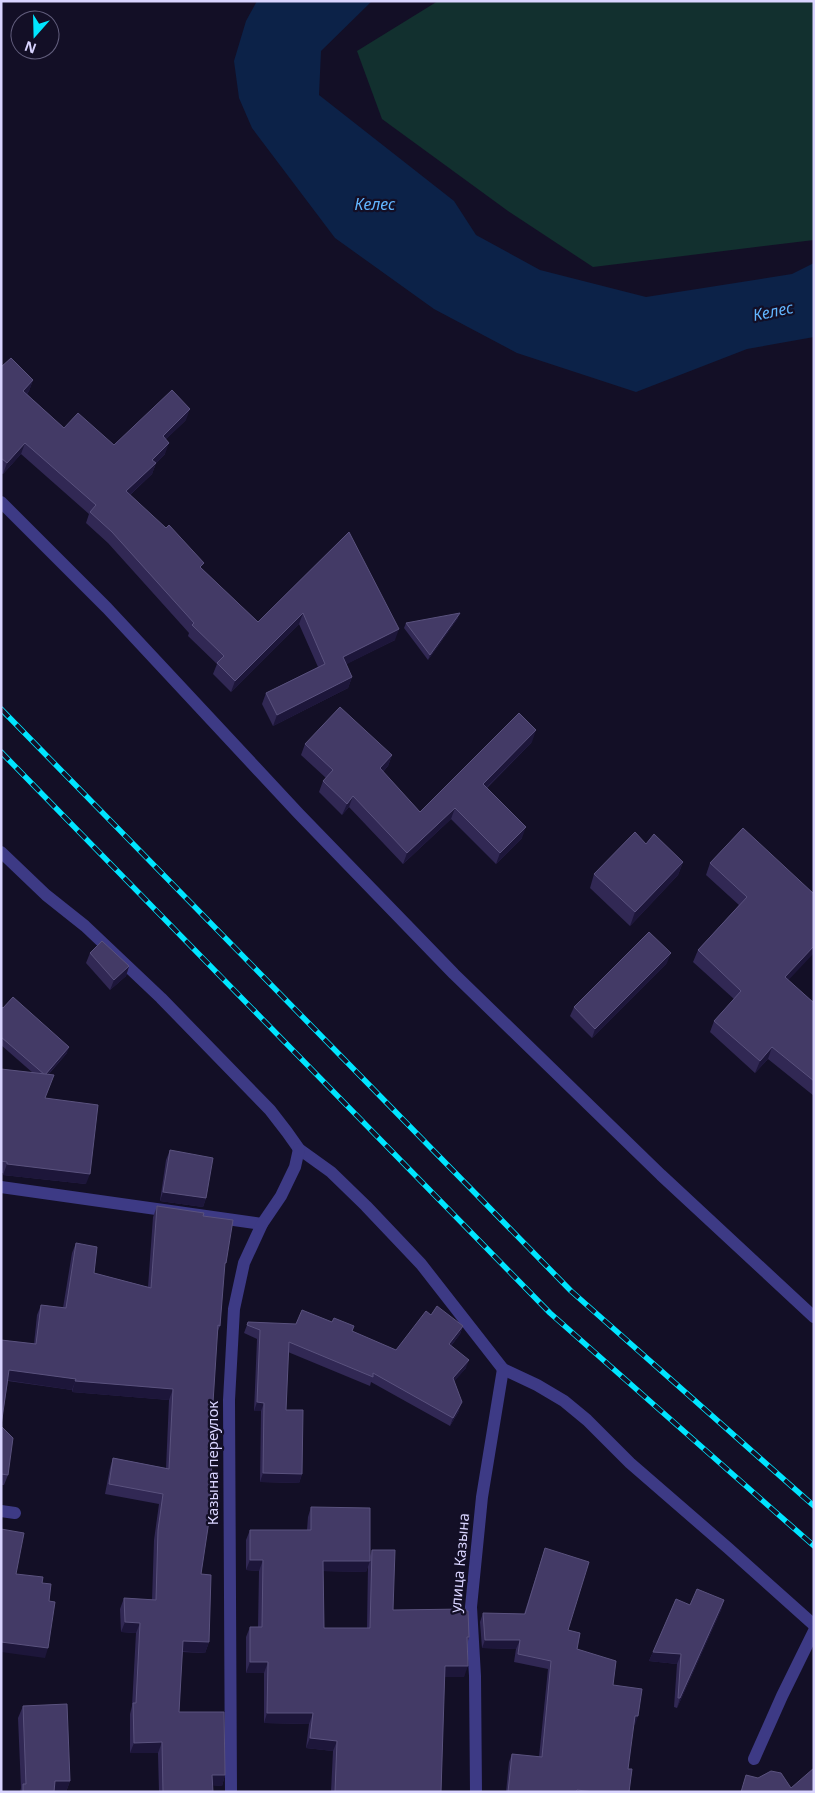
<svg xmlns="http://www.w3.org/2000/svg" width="815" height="1793" viewBox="0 0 815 1793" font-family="'Noto Sans',sans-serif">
<rect width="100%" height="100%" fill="#130f26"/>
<path fill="#12302f" d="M438 1H814V240L593 267 508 211 382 119 357 51Z"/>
<path fill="#0c2248" d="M257 1H372L321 51 319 95 454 201 476 235 540 270 646 297 792 274 814 263V337L747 349 636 392 517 353 434 309 335 238 252 128 239 98 234 61 246 21Z"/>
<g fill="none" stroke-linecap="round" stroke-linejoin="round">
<g stroke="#3d3a85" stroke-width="12">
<path d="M1 502 107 608 299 814 454 974 661 1175 814 1317"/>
<path d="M1 852 46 895 85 926 161 998 270 1110 287 1132 299 1149 331 1172 366 1206 421 1264 503 1369 537 1385 564 1401 587 1420 630 1463 728 1548 814 1625"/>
<path d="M1 1187 262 1224"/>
<path d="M1 1511 15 1513"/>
<path d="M754 1759 782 1696 814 1631"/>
<path d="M231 1792 229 1400 234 1309 244 1263 262 1224 281 1196 295 1167 299 1149"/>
<path d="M476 1792 475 1676 471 1607 482 1497 503 1369"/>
</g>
<g stroke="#00e5ff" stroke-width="5.5">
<g id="rail">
<path d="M1 709 571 1291 814 1506"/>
<path d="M1 752 550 1313 814 1546"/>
</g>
</g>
<use href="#rail" stroke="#130f26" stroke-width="4" stroke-dasharray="11" stroke-linecap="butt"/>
</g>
<g fill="#312854" fill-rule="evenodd">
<path d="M1 367 33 380 29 391 27 394 64 428 114 445 186 420 166 439 165 454 156 463 152 474 130 495 202 569 258 622 349 532 395 640 346 664 352 677 348 688 273 726 262 704 266 693 318 667 299 624 231 692 213 674 217 664 188 636 189 633 108 543 86 523 89 514 21 454 3 474 1 473Z"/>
<path d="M458 618 428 660 404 628 406 623Z"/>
<path d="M532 742 487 788 522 838 496 864 451 819 403 864 349 807 342 815 319 792 323 781 326 778 301 755 305 744 392 755 388 766 383 772 420 812Z"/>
<path d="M743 828 788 980 814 1003V1096L768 1059 755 1073 710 1032 714 1021 734 999 693 962 698 950 739 905 706 875 710 863Z"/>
<path d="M646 844 683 862 678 875 630 926 590 888 594 874Z"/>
<path d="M90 953 129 966 126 976 110 990 86 963Z"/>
<path d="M667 963 592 1038 570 1016 574 1007Z"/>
<path d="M1 1007 67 1053 48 1075 45 1099 86 1184 3 1175V1173H1V1069L33 1073 1 1045Z"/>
<path d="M170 1150 206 1198 203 1207 160 1201 166 1160Z"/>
<path d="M157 1206 203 1216 224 1269 220 1326 217 1333 201 1574 209 1642 205 1653 182 1652 179 1712 225 1775 222 1786 212 1785 213 1792H159L158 1753H130V1714L132 1706 136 1633 121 1632 120 1609 124 1598 152 1600 154 1540 159 1504 105 1494 110 1468 113 1458 166 1468 169 1400 72 1392V1390L8 1381 1 1426 8 1475 4 1485H1V1340L34 1344 37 1315 41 1305 63 1308 72 1253 76 1243 94 1273 148 1287 153 1217Z"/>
<path d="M431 1315 463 1326 460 1334 451 1346 466 1368 454 1381 459 1411 450 1426 371 1382 370 1386 288 1352 286 1410 302 1474 299 1483 260 1482 261 1411H254L257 1339 244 1333 248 1322 352 1332 396 1350Z"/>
<path d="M311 1507 370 1556 372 1550 393 1610 469 1637 468 1641 464 1677H444L441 1792H331L333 1751 306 1748 309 1724 264 1723V1673H246V1637L250 1627H258L259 1571 246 1570V1540L250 1530H307L308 1517ZM368 1566 367 1628H324L323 1571 366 1572Z"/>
<path d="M545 1548 568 1630 577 1649 613 1685 635 1725H633L628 1769 629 1792H506L509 1762 512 1754 539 1757 548 1669 514 1662 516 1649 482 1648 480 1622 483 1613 524 1614Z"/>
<path d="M724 1600 721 1610 677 1708 674 1707 677 1664 649 1661 653 1652 690 1605Z"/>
<path d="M23 1706 70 1781 66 1792H20L21 1788 18 1718Z"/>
</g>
<g fill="#1d163a">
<path d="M33 380 29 391 19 402 23 391Z"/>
<path d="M190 409 186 420 158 447 163 436Z"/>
<path d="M25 443 21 454 3 474 7 463Z"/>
<path d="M169 443 165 454 148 471 152 460Z"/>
<path d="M156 463 152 474 122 502 126 491Z"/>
<path d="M303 613 299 624 231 692 235 681Z"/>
<path d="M460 613 458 618 428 660 430 655Z"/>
<path d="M399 629 395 640 339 668 343 657Z"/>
<path d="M352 677 348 688 273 726 277 715Z"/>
<path d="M536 730 532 742 479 795 483 784Z"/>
<path d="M392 755 388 766 376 779 380 768Z"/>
<path d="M353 796 349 807 342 815 347 804Z"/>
<path d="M455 808 451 819 403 864 407 853Z"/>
<path d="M526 827 522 838 496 864 500 853Z"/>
<path d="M683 862 678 875 630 926 635 912Z"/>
<path d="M814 946V953L781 988 785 977Z"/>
<path d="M671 953 667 963 592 1038 595 1029Z"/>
<path d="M129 966 126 976 110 990 114 980Z"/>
<path d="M69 1047 67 1053 42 1081 45 1075Z"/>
<path d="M772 1047 768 1059 755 1073 760 1061Z"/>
<path d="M7 1164 90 1174 86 1184 3 1175Z"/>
<path d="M163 1192 206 1198 203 1207 160 1201Z"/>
<path d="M463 1326 460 1334 446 1352 449 1344Z"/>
<path d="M469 1360 466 1368 450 1386 453 1378Z"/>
<path d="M9 1370 76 1379 72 1390 6 1380Z"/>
<path d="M75 1381 173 1389 169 1400 72 1392Z"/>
<path d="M257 1402 264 1403 261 1411H254Z"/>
<path d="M462 1402 459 1411 450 1426 453 1418Z"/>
<path d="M263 1473 302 1474 299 1483 260 1482Z"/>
<path d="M250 1560H263L259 1571 246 1570Z"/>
<path d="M323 1561H370L366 1572 319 1571Z"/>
<path d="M724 1600 721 1610 677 1708 680 1698Z"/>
<path d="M125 1622 140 1623 136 1633 121 1632Z"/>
<path d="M485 1640H520L516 1649 482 1648Z"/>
<path d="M183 1641 209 1642 205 1653 179 1651Z"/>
<path d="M1 1642 48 1648 45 1658 1 1652Z"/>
<path d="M653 1652 681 1654 677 1664 649 1661Z"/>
<path d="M250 1662H268L264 1673H246Z"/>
<path d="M445 1666H468L464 1677H441Z"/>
<path d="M267 1713H313L309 1724 264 1723Z"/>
<path d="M635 1716H638L635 1725H632Z"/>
<path d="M310 1738 337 1741 333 1751 306 1748Z"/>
<path d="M162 1742 158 1753H130L134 1743Z"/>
<path d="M212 1775H225L222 1786 208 1785Z"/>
<path d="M55 1781H70L66 1792H51Z"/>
<path d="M577 1790 594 1792H576Z"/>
</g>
<g fill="#433a66" stroke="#5a527e">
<path d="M11 358 33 380 23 391 64 428 78 413 114 445 172 390 190 409 163 436 169 443 152 460 156 463 126 491 166 528 169 525 204 563 200 567 258 622 349 532 399 629 343 657 352 677 277 715 266 693 325 664 303 613 235 681 217 663 224 656 192 625 194 623 112 532 90 512 96 505 25 443 7 463 1 458V367Z"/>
<path d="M460 613 430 655 406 623Z"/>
<path d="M340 707 392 755 380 768 420 812 519 713 536 730 483 784 526 827 500 853 455 808 407 853 353 796 347 804 323 781 333 770 305 744Z"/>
<path d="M743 828 814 894V946L785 977 814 1003V1081L772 1047 760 1061 714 1021 741 991 698 950 747 897 710 863Z"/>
<path d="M635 832 646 844 654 834 683 862 635 912 594 874Z"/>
<path d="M649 932 671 953 595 1029 574 1007Z"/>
<path d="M102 941 129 966 114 980 90 953Z"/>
<path d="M13 997 69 1047 45 1075 1 1037V1007L3 1008Z"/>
<path d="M1 1069 54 1075 45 1098 98 1105 90 1174 7 1164V1162L1 1161Z"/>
<path d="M170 1150 213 1158 206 1198 163 1192Z"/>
<path d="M157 1206 204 1213 203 1216 233 1220 226 1263H225L220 1326 218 1325 212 1418H214L210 1500 212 1501 201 1574 211 1575 209 1642 183 1641 179 1712H224L225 1775H212L213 1792H163L162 1742 134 1743 133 1703H136L140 1623 125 1622 124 1598 156 1600 158 1530 163 1494 109 1484 113 1458 169 1469 173 1389 75 1381 76 1379 9 1370 1 1426 13 1438 8 1475 1 1474V1340L36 1344 41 1305 66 1308 76 1243 97 1247 94 1273 151 1288Z"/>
<path d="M437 1306 463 1326 449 1344 469 1360 453 1378 462 1402 453 1418 373 1373V1377L289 1342 286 1410H303L302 1474 263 1473 264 1403 257 1402 260 1330 247 1325 248 1322 296 1324 302 1310 332 1322 334 1318 354 1326 352 1331 396 1350 426 1311 431 1315Z"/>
<path d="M311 1507 370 1508V1561H323L324 1628H370L372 1550H395L393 1610 465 1609V1611H468L469 1637H467L468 1666H445L441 1792H335L337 1741 310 1738 313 1713H267L268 1662H250V1627H262L263 1560H250V1530H311Z"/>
<path d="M1 1529 24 1533 16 1574 43 1577 42 1583 51 1584 49 1601 55 1602 48 1648 1 1642Z"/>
<path d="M545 1548 589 1562 568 1630 580 1633 577 1649 616 1661 613 1685 642 1689 638 1716H635L628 1769H632L629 1792H594L577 1790 576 1792H508L512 1754 542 1757 551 1661 518 1654 520 1640H485L483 1613 525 1614Z"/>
<path d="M697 1589 724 1600 680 1698H678L681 1654 653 1652 676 1599 690 1605Z"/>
<path d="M67 1704 70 1781H55L54 1792H23V1784H26L23 1706Z"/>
<path d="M814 1768V1792H741L746 1775 758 1778 771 1771 781 1773 791 1788Z"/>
</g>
<g text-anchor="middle" stroke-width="4.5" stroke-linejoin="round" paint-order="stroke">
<g font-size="15" fill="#d9d4ff" stroke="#130f26">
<text transform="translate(213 1463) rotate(-90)" y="5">Казына переулок</text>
<text transform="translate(460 1563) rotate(-85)" y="5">улица Казына</text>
</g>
<g font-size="16" font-style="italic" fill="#62b6ff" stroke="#130f26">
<text x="375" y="210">Келес</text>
<text transform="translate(773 311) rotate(-12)" y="6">Келес</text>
</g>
</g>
<rect width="815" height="1793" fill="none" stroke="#d9d4ff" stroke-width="5"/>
<g transform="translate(35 35) rotate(200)"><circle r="24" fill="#130f26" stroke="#625e7d"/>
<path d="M0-4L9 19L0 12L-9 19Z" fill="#00e5ff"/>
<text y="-8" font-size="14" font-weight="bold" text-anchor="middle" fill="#d9d4ff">N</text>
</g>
</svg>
